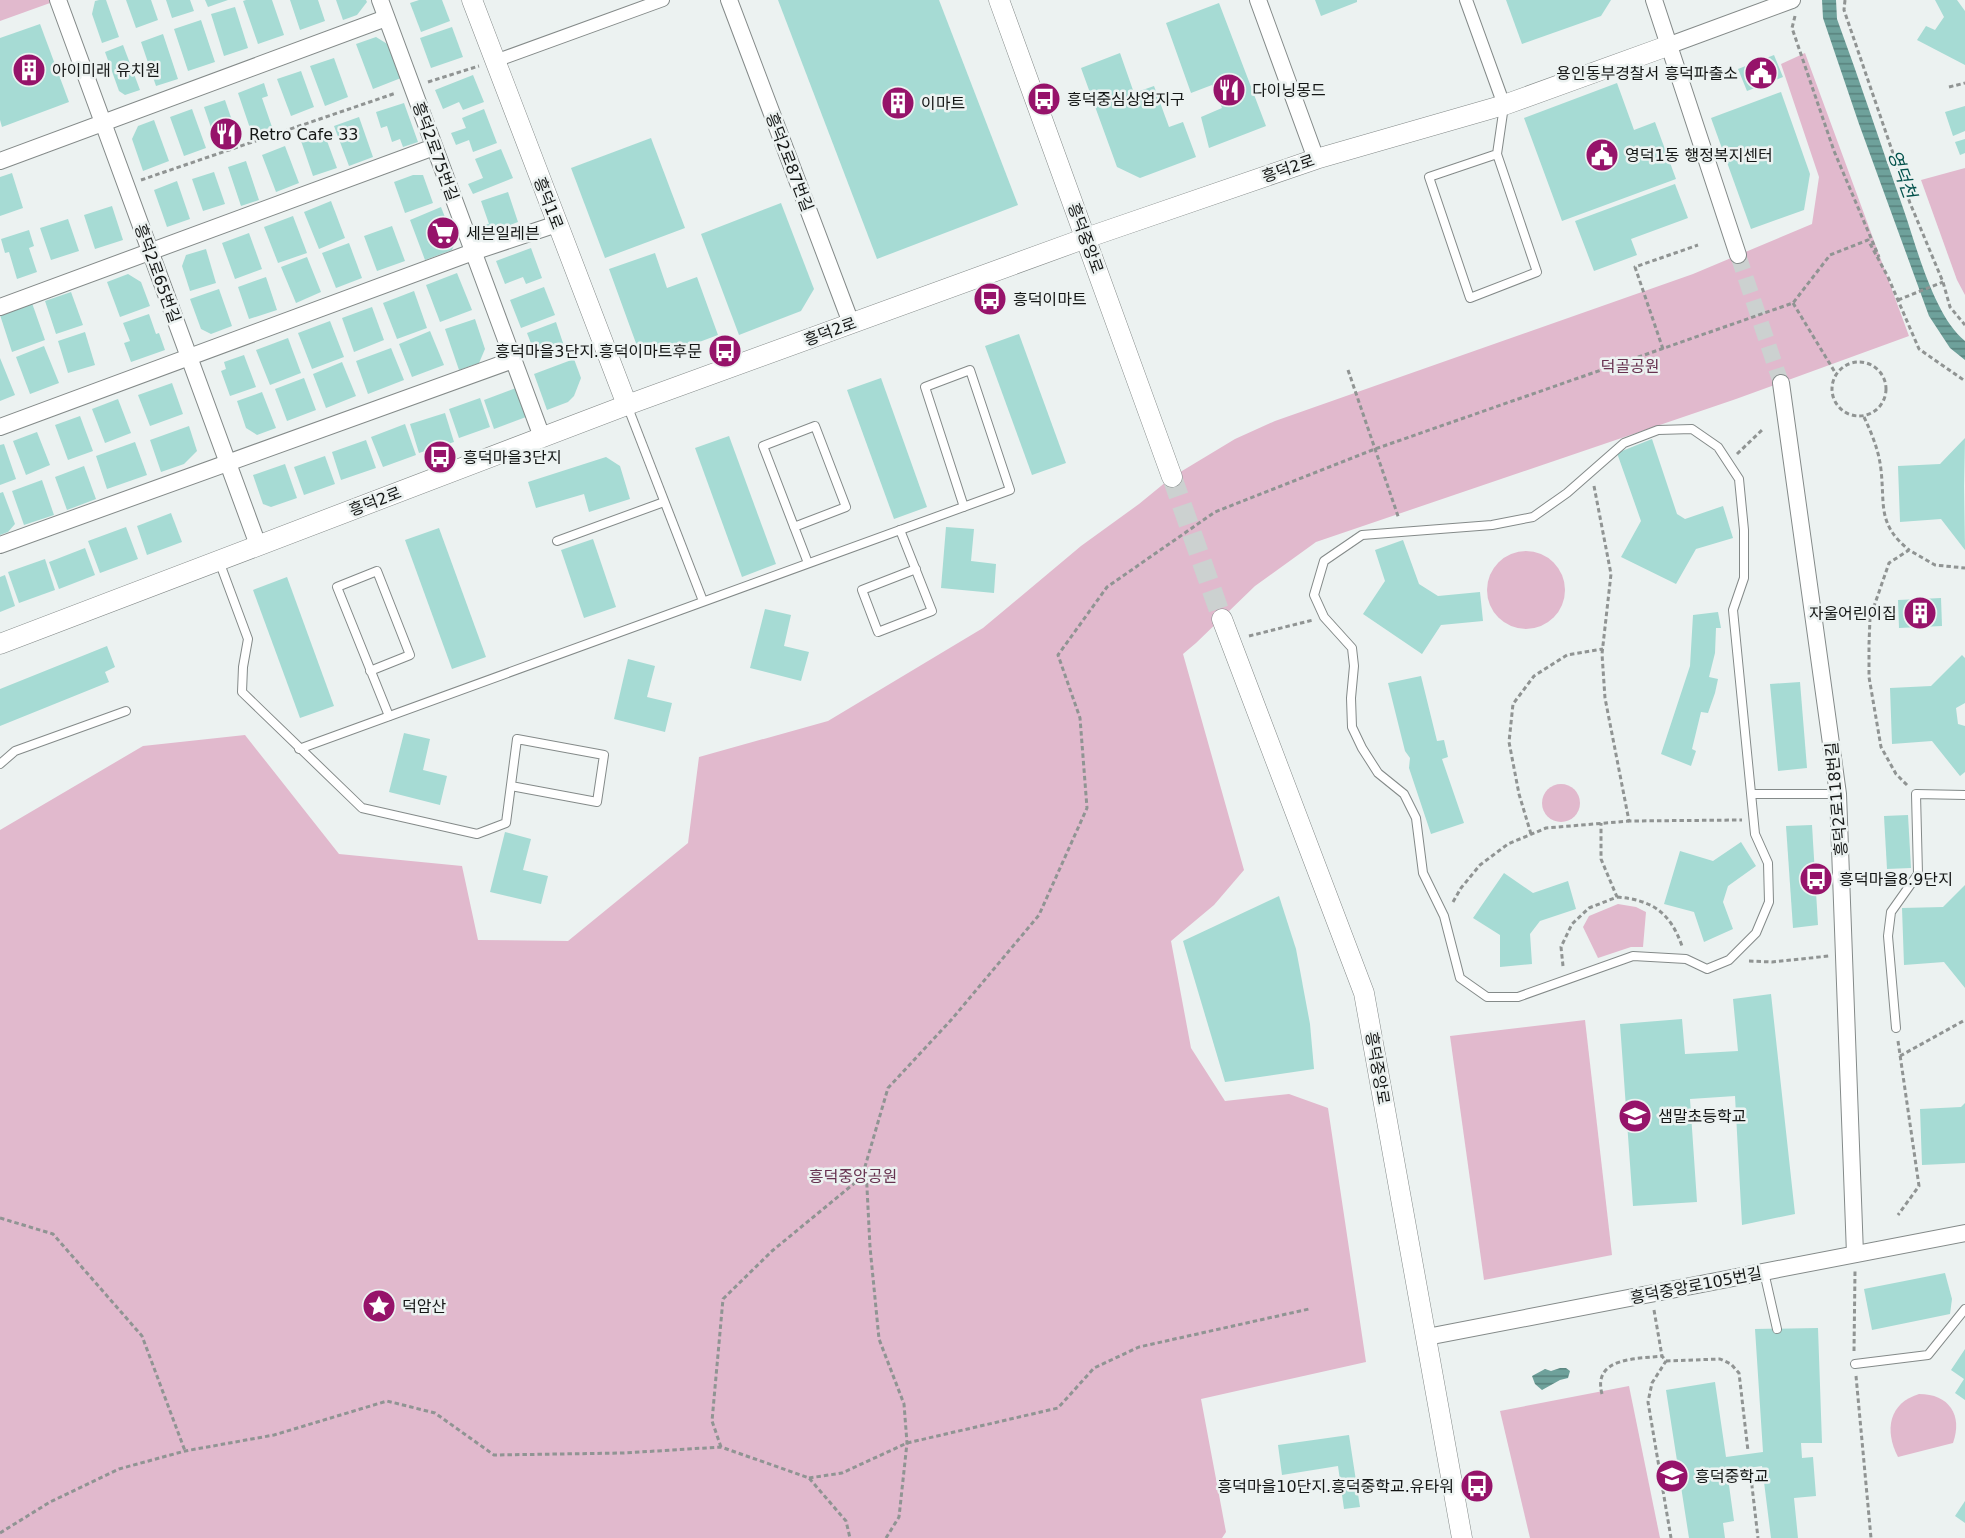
<svg xmlns="http://www.w3.org/2000/svg" width="1965" height="1538" viewBox="0 0 1965 1538" font-family="'DejaVu Sans','Noto Sans KR',sans-serif">
<defs>
<pattern id="water-rules" width="6" height="5" patternUnits="userSpaceOnUse" patternTransform="scale(1.5)"><rect width="6" height="5" fill="#6ea19b"/><path d="M0 2.5h6" fill="none" stroke="#59827d"/></pattern>
</defs>
<rect width="100%" height="100%" fill="#ecf2f1"/>
<g fill="#e1b9cd">
<path d="M0 0H49L50 3 0 21Z"/>
<path d="M1805 53 1909 336 1736 399 1316 542 1255 586 1196 643 1183 654 1244 870 1214 905 1171 941 1191 1048 1225 1101 1289 1094 1328 1108 1366 1362 1201 1399 1226 1532 1222 1538H0V830L143 746 245 735 339 854 462 866 478 940 568 941 688 843 699 757 828 721 983 628 1081 546 1139 504 1172 477 1235 439 1275 421 1693 274 1812 224 1819 177 1781 64Z"/>
<path d="M1965 168V295L1957 280 1921 180Z"/>
<circle cx="1526" cy="590" r="39"/>
<circle cx="1561" cy="803" r="19"/>
<path d="M1618 904 1636 907 1646 912 1643 947H1631L1598 958 1583 927 1589 916Z"/>
<path d="M1585 1020 1612 1255 1484 1280 1450 1036Z"/>
<path d="M1629 1386 1660 1538H1530L1500 1411Z"/>
<path d="M1919 1394C1949 1394 1963 1415 1953 1443L1898 1457C1884 1430 1889 1403 1919 1394Z"/>
</g>
<g fill="url(#water-rules)">
<path d="M1822 0H1836L1837 19C1860 81 1880 143 1902 205 1916 244 1933 315 1965 341V360L1950 348 1929 316 1859 124 1823 18Z"/>
<path d="M1560 1368H1566L1570 1371 1568 1378 1560 1380 1542 1390 1535 1384 1532 1376 1545 1369 1551 1371Z"/>
</g>
<g fill="#a6dbd4">
<path d="M99 0H106L119 37 102 43 92 14 95 1Z"/>
<path d="M126 0H151L158 20 136 28Z"/>
<path d="M166 0H190L194 11 172 18Z"/>
<path d="M205 0H228L208 7Z"/>
<path d="M246 0H272L284 35 258 44 243 1Z"/>
<path d="M290 0H318L325 21 300 30Z"/>
<path d="M336 0H366L367 2 357 15 343 20Z"/>
<path d="M419 0H442L450 21 421 32 410 3Z"/>
<path d="M778 0H939L1018 205 877 259Z"/>
<path d="M1315 0H1357V2L1321 16Z"/>
<path d="M1506 0H1611L1601 16 1522 44Z"/>
<path d="M1935 0H1957L1965 11V65L1917 40 1926 26 1935 30 1944 17Z"/>
<path d="M1219 3 1266 126 1209 148 1201 117 1222 108 1212 85 1191 93 1166 23Z"/>
<path d="M235 7 248 48 224 56 211 14Z"/>
<path d="M201 20 215 62 188 71 174 29Z"/>
<path d="M40 24 69 102 2 127 0 120V38Z"/>
<path d="M452 27 463 57 431 68 420 38Z"/>
<path d="M163 34 178 79 156 86 141 42Z"/>
<path d="M376 37 389 45 401 78 373 89 356 44Z"/>
<path d="M123 45 140 90 125 95 119 91 105 52Z"/>
<path d="M1120 53 1134 93 1154 86 1169 127 1183 122 1196 157 1140 178 1117 167 1081 68Z"/>
<path d="M1774 55 1783 77 1747 91 1738 69Z"/>
<path d="M334 58 348 97 325 106 310 66Z"/>
<path d="M301 71 314 107 291 116 277 79Z"/>
<path d="M473 75 484 102 463 110 459 102 443 109 435 90Z"/>
<path d="M264 83 268 96 262 98 272 127 252 134 238 93Z"/>
<path d="M1617 83 1634 130 1655 122 1676 179 1562 221 1524 118Z"/>
<path d="M1781 92 1810 174 1804 210 1751 229 1711 118Z"/>
<path d="M225 100 238 138 217 145 204 107Z"/>
<path d="M404 103 418 142 403 147 400 139 392 142 387 126 381 128 376 112Z"/>
<path d="M1965 106V131L1953 136 1945 112Z"/>
<path d="M192 109 206 148 184 156 170 117Z"/>
<path d="M484 109 497 143 473 152 469 140 456 145 451 133 466 128 462 118Z"/>
<path d="M359 117 373 157 349 166 334 126Z"/>
<path d="M154 120 169 161 143 171 132 139 138 126Z"/>
<path d="M323 130 337 168 313 176 300 138Z"/>
<path d="M651 138 685 228 605 258 571 168Z"/>
<path d="M1965 139V153L1960 155 1955 142Z"/>
<path d="M285 146 299 183 276 192 262 155Z"/>
<path d="M501 149 513 178 473 194 468 184 483 178 475 159Z"/>
<path d="M246 161 259 200 241 206 228 167Z"/>
<path d="M214 172 225 204 203 211 192 179Z"/>
<path d="M12 173 23 208 0 216V177Z"/>
<path d="M413 175H423L433 203 405 213 394 182Z"/>
<path d="M177 181 190 219 167 227 154 190Z"/>
<path d="M1675 184 1688 218 1631 239 1637 255 1594 271 1575 221Z"/>
<path d="M508 192 518 222 486 234 483 225 489 224 481 201Z"/>
<path d="M331 201 345 238 319 249 304 212Z"/>
<path d="M781 203 814 289 801 311 739 335 701 234Z"/>
<path d="M112 206 123 240 95 249 84 215Z"/>
<path d="M441 207 455 243 452 250 425 260 410 220Z"/>
<path d="M293 216 307 253 278 263 264 227Z"/>
<path d="M68 219 79 251 51 260 40 228Z"/>
<path d="M392 226 405 261 377 271 364 236Z"/>
<path d="M29 230 34 246 29 248 37 272 17 279 9 252 5 253 1 239Z"/>
<path d="M249 233 262 269 235 279 222 243Z"/>
<path d="M349 243 362 278 336 288 322 253Z"/>
<path d="M531 248 542 278 526 284 523 277 505 284 496 261Z"/>
<path d="M206 249 216 283 190 291 182 266 186 255Z"/>
<path d="M655 253 667 288 697 277 718 335 659 357 637 346 609 269Z"/>
<path d="M307 257 321 292 296 303 281 267Z"/>
<path d="M457 273 472 310 440 322 426 285Z"/>
<path d="M128 274 141 282 150 306 120 317 107 282Z"/>
<path d="M266 277 277 310 249 319 238 287Z"/>
<path d="M544 287 555 315 521 328 510 300Z"/>
<path d="M219 289 232 326 211 334 201 329 190 299Z"/>
<path d="M414 291 427 328 397 339 383 303Z"/>
<path d="M71 292 83 325 56 334 45 301Z"/>
<path d="M32 303 45 340 12 352 0 315Z"/>
<path d="M372 307 384 340 354 352 342 318Z"/>
<path d="M149 314 156 334 159 333 165 350 131 362 124 343 130 341 123 323Z"/>
<path d="M475 319 485 349 479 363 459 370 445 329Z"/>
<path d="M330 321 344 357 312 369 298 333Z"/>
<path d="M556 322 565 349 537 359 527 333Z"/>
<path d="M430 331 444 365 412 377 399 344Z"/>
<path d="M85 332 95 365 68 373 58 341Z"/>
<path d="M1019 334 1066 463 1032 475 985 346Z"/>
<path d="M288 338 301 373 270 385 256 350Z"/>
<path d="M44 346 59 383 30 394 16 357Z"/>
<path d="M391 348 404 380 368 394 356 361Z"/>
<path d="M244 355 256 387 230 396 221 371 226 369 224 362Z"/>
<path d="M0 358 15 395 0 401Z"/>
<path d="M574 359 581 378 574 396 568 402 547 410 534 374Z"/>
<path d="M342 362 356 396 326 408 313 374Z"/>
<path d="M304 378 316 410 287 421 275 389Z"/>
<path d="M881 378 927 507 894 519 847 390Z"/>
<path d="M172 383 183 414 150 426 138 395Z"/>
<path d="M516 388 526 417 494 429 484 400Z"/>
<path d="M262 392 276 428 257 435 246 428 237 401Z"/>
<path d="M480 398 490 427 459 438 449 409Z"/>
<path d="M118 399 131 433 105 443 92 409Z"/>
<path d="M445 413 454 442 419 453 410 424Z"/>
<path d="M80 416 93 451 68 460 55 425Z"/>
<path d="M405 424 416 455 383 467 371 437Z"/>
<path d="M189 426 197 451 184 464 161 472 150 440Z"/>
<path d="M37 432 50 465 26 475 13 441Z"/>
<path d="M729 436 776 564 742 577 695 448Z"/>
<path d="M1965 438 1964 486 1965 550 1941 519 1900 522 1898 466 1940 464Z"/>
<path d="M1652 439 1677 514 1685 519 1723 506 1733 538 1696 549 1676 584 1621 557 1641 521 1617 453Z"/>
<path d="M366 440 376 468 341 480 332 452Z"/>
<path d="M135 442 147 475 107 489 96 456Z"/>
<path d="M4 444 16 479 0 485V445Z"/>
<path d="M325 456 335 484 304 495 294 467Z"/>
<path d="M606 457 620 466 630 499 589 512 584 494 536 508 528 482Z"/>
<path d="M285 464 297 498 271 507 263 504 253 475Z"/>
<path d="M84 466 96 499 67 510 55 477Z"/>
<path d="M42 480 54 515 24 525 12 491Z"/>
<path d="M3 492 15 524 8 532 0 535V493Z"/>
<path d="M171 513 182 542 147 555 137 526Z"/>
<path d="M126 527 138 559 100 573 88 541Z"/>
<path d="M946 527 974 529 971 561 996 564 994 593 941 588Z"/>
<path d="M439 528 486 657 452 669 405 540Z"/>
<path d="M593 539 616 607 584 618 561 550Z"/>
<path d="M1403 540 1419 584 1438 596 1480 592 1483 621 1441 625 1422 654 1363 614 1385 581 1375 550Z"/>
<path d="M85 548 95 575 59 589 49 562Z"/>
<path d="M45 559 55 590 19 603 8 572Z"/>
<path d="M5 575 15 606 0 612V577Z"/>
<path d="M287 577 334 706 300 718 253 590Z"/>
<path d="M1941 598 1942 626 1899 628 1898 600Z"/>
<path d="M765 609 791 615 784 646 809 652 801 681 750 668Z"/>
<path d="M1718 612 1721 628H1716L1715 653 1709 677 1718 679 1715 693 1708 713 1701 712 1692 749 1696 751 1691 766 1661 754 1690 666 1693 615Z"/>
<path d="M107 646 115 667 105 672 109 682 0 726V689Z"/>
<path d="M1962 655 1965 658V703L1956 708 1958 724 1965 726V772L1960 776 1932 741 1892 744 1890 688 1931 686Z"/>
<path d="M628 659 655 666 647 697 672 703 665 732 614 719Z"/>
<path d="M1421 676 1437 741 1444 740 1448 757 1442 759 1464 823 1431 834 1409 768 1410 758 1405 751 1388 683Z"/>
<path d="M1800 682 1807 768 1778 771 1770 684Z"/>
<path d="M404 733 430 739 423 770 447 776 440 805 389 792Z"/>
<path d="M1908 815 1911 868 1887 869 1884 816Z"/>
<path d="M1812 825 1818 925 1793 928 1786 826Z"/>
<path d="M505 832 531 839 523 870 548 876 541 904 490 892Z"/>
<path d="M1741 842 1756 866 1728 886 1723 902 1733 929 1704 942 1694 912 1664 904 1680 851 1713 861Z"/>
<path d="M1504 873 1533 893 1568 881 1576 909 1540 921 1530 934 1532 964 1500 967V935L1473 918Z"/>
<path d="M1965 885V988L1944 962 1904 965 1902 908 1943 907Z"/>
<path d="M1279 896 1296 949 1310 1024 1314 1069 1225 1082 1183 941Z"/>
<path d="M1771 994 1795 1214 1742 1225 1735 1096 1690 1099 1697 1202 1633 1206 1620 1024 1682 1019 1685 1054 1738 1051 1733 999Z"/>
<path d="M1965 1103V1163L1922 1165 1920 1109 1961 1107Z"/>
<path d="M1945 1273 1952 1299 1950 1314 1872 1330 1864 1289Z"/>
<path d="M1818 1328 1822 1443H1801L1802 1458 1813 1457 1816 1496 1794 1498 1798 1538H1771L1762 1466 1727 1471 1734 1521 1723 1523 1725 1538H1689L1666 1390 1715 1382 1726 1457 1763 1452 1755 1329Z"/>
<path d="M1965 1349V1400L1955 1393 1964 1379 1951 1370Z"/>
<path d="M1349 1435 1360 1507 1344 1509 1338 1466 1282 1475 1278 1445Z"/>
<path d="M1965 1501V1523L1955 1516Z"/>
</g>
<g fill="none" stroke-linecap="round" stroke-linejoin="round">
<path stroke="#ccd1d0" stroke-width="16" stroke-dasharray="16 8" stroke-linecap="butt" d="M1738 255 1781 383"/>
<path stroke="#ccd1d0" stroke-width="20" stroke-dasharray="20 10" stroke-linecap="butt" d="M1172 477 1222 619"/>
<g stroke="#848a89" stroke-width="10">
<g id="service">
<path d="M1497 154 1429 177 1470 298 1537 272 1497 154 1504 106"/>
<path d="M627 405 703 601"/>
<path d="M1692 429 1718 447 1739 479 1744 530V578L1733 610 1755 834 1768 863 1769 902 1756 933 1729 960 1707 969 1686 959 1633 956 1518 997H1487L1460 978 1444 916 1423 873 1416 818 1404 794 1378 773 1362 748 1352 727 1351 698 1354 666 1352 648 1324 617 1314 595 1324 561 1362 535 1492 525 1533 517 1567 493 1624 443 1658 430Z"/>
<path d="M794 527 846 507 815 426 763 446 808 563"/>
<path d="M900 530 932 611 878 632 862 590 916 569"/>
<path d="M557 541 664 502"/>
<path d="M219 561 248 639 243 667 242 692 362 808 477 834 506 823 517 739 604 755 597 802 511 786"/>
<path d="M370 671 410 655 377 571 337 587 389 716"/>
<path d="M299 749C536 663 773 576 1010 490L970 370 925 387 964 507"/>
<path d="M0 764 15 751 126 711"/>
<path d="M1753 794H1838"/>
<path d="M1896 1028 1888 936 1891 912 1918 874 1916 794 1965 795"/>
<path d="M1764 1272 1777 1329"/>
<path d="M1855 1364 1928 1355 1965 1309"/>
</g>
</g>
<g stroke="#848a89" stroke-width="14">
<g id="pedestrian">
<path d="M1466 0 1504 105"/>
<path d="M495 61 663 0"/>
</g>
</g>
<g stroke="#848a89" stroke-width="18">
<g id="minor">
<path d="M58 0 258 545"/>
<path d="M380 0 542 437"/>
<path d="M729 0 851 323"/>
<path d="M1258 0 1316 159"/>
<path d="M1654 0 1738 255"/>
<path d="M1670 45 1792 0"/>
<path d="M0 161 386 18"/>
<path d="M0 307 434 147"/>
<path d="M1781 383 1838 794 1855 1254"/>
<path d="M0 427 473 252 557 224"/>
<path d="M0 545 513 360"/>
<path d="M1427 1337 1965 1233"/>
</g>
</g>
<g stroke="#848a89" stroke-width="21">
<g id="tertiary">
<path d="M472 0 627 405"/>
<path d="M999 0 1172 477"/>
<path d="M1222 619 1364 993 1462 1538"/>
<path d="M0 644 627 405 1086 238 1316 159 1504 105 1670 45"/>
</g>
</g>
<g stroke="#909493" stroke-width="3" stroke-dasharray="4.5 3" stroke-linecap="butt">
<path d="M1845 0 1844 10 1910 203 1943 282 1950 307 1965 325"/>
<path d="M1795 16 1792 28 1834 151 1879 257"/>
<path d="M428 82 479 66"/>
<path d="M1949 87 1965 83"/>
<path d="M141 180 396 93"/>
<path d="M1888 277 1919 349 1965 381"/>
<path d="M1898 300 1943 282"/>
<path d="M1793 303 1836 374"/>
<path d="M1663 349 1635 267 1698 245"/>
<circle cx="1859" cy="389" r="27"/>
<path d="M1348 370 1399 519"/>
<path d="M1864 417C1872 434 1879 451 1881 470 1885 505 1877 524 1909 550"/>
<path d="M1737 454 1762 430"/>
<path d="M1594 486 1611 574 1602 654 1605 698 1629 821 1742 820"/>
<path d="M1249 636 1313 620"/>
<path d="M1907 785 1896 774 1881 747 1869 677V644L1870 618 1889 563 1909 550 1935 565 1965 568"/>
<path d="M1531 834 1519 794 1509 742 1513 704 1534 676 1567 655 1603 649"/>
<path d="M1617 897C1652 900 1670 912 1682 946"/>
<path d="M1453 902 1461 888 1480 865 1508 844 1546 828 1629 821"/>
<path d="M1749 961 1772 962 1829 956"/>
<path d="M1563 966 1561 947 1572 924 1589 908 1617 897 1601 859V823"/>
<path d="M1898 1041 1919 1186 1898 1215"/>
<path d="M1900 1056 1965 1020"/>
<path d="M866 1168 870 1247 879 1339 904 1404 907 1443 899 1517 886 1538"/>
<path d="M0 1218 53 1234 142 1336 185 1451"/>
<path d="M1654 1310 1662 1356 1666 1361 1652 1383 1648 1402 1671 1538"/>
<path d="M1854 1351 1855 1271"/>
<path d="M1666 1361 1720 1359 1731 1364 1739 1373 1748 1451"/>
<path d="M1856 1376 1871 1538"/>
<path d="M1602 1394C1592 1357 1637 1359 1662 1356"/>
<path d="M721 1447 712 1421 723 1299 772 1251 862 1177 888 1088 952 1019 1039 915 1087 808 1080 718 1058 655 1107 587 1215 512 1375 449 1793 303 1830 255 1868 240 1888 277"/>
<path d="M1750 1469 1758 1538"/>
<path d="M809 1478 842 1473 907 1443 1058 1408 1094 1368 1139 1347 1309 1309"/>
<path d="M0 1533 50 1502 119 1469 185 1451 274 1435 387 1401 435 1413 494 1455 624 1453 721 1447 809 1478 846 1521 850 1538"/>
</g>
<use href="#service" stroke="#fff" stroke-width="8"/>
<use href="#pedestrian" stroke="#fff" stroke-width="12"/>
<use href="#minor" stroke="#fff" stroke-width="16"/>
<use href="#tertiary" stroke="#fff" stroke-width="20"/>
</g>
<defs>
<g id="building-disc" transform="scale(1.725)"><circle r="9.5" fill="#96136a" stroke="#ecf2f1"/><path d="M-4-6H4V6H1V3H-1V6H-4ZM-2.5-4.3h1.7v1.8h-1.7ZM.8-4.3h1.7v1.8H.8ZM-2.5-1h1.7V.8h-1.7ZM.8-1h1.7V.8H.8Z" fill="#fff"/></g>
<g id="civic-disc" transform="scale(1.725)"><circle r="9.5" fill="#96136a" stroke="#ecf2f1"/><path d="M-.6-6.5H3V-4.5H.6V-3L4-1V1h2V6H-6V1h2V-1L-.6-3ZM-1.2 2.5V6h2.4V2.5Z" fill="#fff"/></g>
<g id="restaurant-disc" transform="scale(1.725)"><circle r="9.5" fill="#96136a" stroke="#ecf2f1"/><path d="M-5-6h1v4h1v-4h1v4h1v-4h1v5L-1.5 .5V6h-2V.5L-5-1ZM5-6V6H3V1.5H1.5Q1.5-4 5-6Z" fill="#fff"/></g>
<g id="bus-disc" transform="scale(1.725)"><circle r="9.5" fill="#96136a" stroke="#ecf2f1"/><path d="M-5-6H5V4H4V6H2V4H-2V6H-4V4H-5ZM-3.5-4V0h7V-4ZM-3.5 1.2v1.5H-2V1.2ZM2 1.2v1.5H3.5V1.2Z" fill="#fff"/></g>
<g id="supermarket-disc" transform="scale(1.725)"><circle r="9.5" fill="#96136a" stroke="#ecf2f1"/><path d="M-6-5.5h2.5l.6 2H6L4.5 2H-2.5L-4.4-4H-6ZM-1.5 3.2a1.3 1.3 0 1 0 .1 0ZM3 3.2a1.3 1.3 0 1 0 .1 0Z" fill="#fff"/></g>
<g id="school-disc" transform="scale(1.725)"><circle r="9.5" fill="#96136a" stroke="#ecf2f1"/><path d="M0-5L7-2L0 1L-7-2ZM-4 1L0 2.5L4 1V4Q0 6-4 4Z" fill="#fff"/></g>
<g id="sight-disc" transform="scale(1.725)"><circle r="9.5" fill="#96136a" stroke="#ecf2f1"/><path d="M0-6L1.8-2.2L6-1.7L2.9 1.2L3.7 5.4L0 3.3L-3.7 5.4L-2.9 1.2L-6-1.7L-1.8-2.2Z" fill="#fff"/></g>
</defs>
<g fill-rule="evenodd">
<use href="#building-disc" x="29" y="70"/>
<use href="#civic-disc" x="1761" y="73"/>
<use href="#restaurant-disc" x="1229" y="90"/>
<use href="#bus-disc" x="1044" y="99"/>
<use href="#building-disc" x="898" y="103"/>
<use href="#restaurant-disc" x="226" y="134"/>
<use href="#civic-disc" x="1602" y="155"/>
<use href="#supermarket-disc" x="443" y="233"/>
<use href="#bus-disc" x="990" y="299"/>
<use href="#bus-disc" x="725" y="351"/>
<use href="#bus-disc" x="440" y="457"/>
<use href="#building-disc" x="1920" y="613"/>
<use href="#bus-disc" x="1816" y="879"/>
<use href="#school-disc" x="1635" y="1116"/>
<use href="#sight-disc" x="379" y="1306"/>
<use href="#school-disc" x="1672" y="1476"/>
<use href="#bus-disc" x="1477" y="1486"/>
</g>
<g text-anchor="middle" stroke-width="5" stroke-linejoin="round" paint-order="stroke">
<g font-size="16" fill="#141615" stroke="#ecf2f1" text-anchor="start">
<text x="52" y="76">아이미래 유치원</text>
<text x="1738" y="79" text-anchor="end">용인동부경찰서 흥덕파출소</text>
<text x="1252" y="96">다이닝몽드</text>
<text x="1067" y="105">흥덕중심상업지구</text>
<text x="921" y="109">이마트</text>
<text x="249" y="140">Retro Cafe 33</text>
<text x="1625" y="161">영덕1동 행정복지센터</text>
<text x="466" y="239">세븐일레븐</text>
<text x="1013" y="305">흥덕이마트</text>
<text x="702" y="357" text-anchor="end">흥덕마을3단지.흥덕이마트후문</text>
<text x="463" y="463">흥덕마을3단지</text>
<text x="1897" y="619" text-anchor="end">자울어린이집</text>
<text x="1839" y="885">흥덕마을8.9단지</text>
<text x="1658" y="1122">샘말초등학교</text>
<text x="402" y="1312">덕암산</text>
<text x="1695" y="1482">흥덕중학교</text>
<text x="1454" y="1492" text-anchor="end">흥덕마을10단지.흥덕중학교.유타워</text>
</g>
<g font-size="16" fill="#141615" stroke="#ecf2f1">
<text transform="translate(436 151) rotate(70)" y="6">흥덕2로75번길</text>
<text transform="translate(790 162) rotate(69)" y="6">흥덕2로87번길</text>
<text transform="translate(1288 168) rotate(-19)" y="6">흥덕2로</text>
<text transform="translate(549 203) rotate(69)" y="6">흥덕1로</text>
<text transform="translate(1086 238) rotate(70)" y="6">흥덕중앙로</text>
<text transform="translate(158 273) rotate(70)" y="6">흥덕2로65번길</text>
<text transform="translate(830 331) rotate(-20)" y="6">흥덕2로</text>
<text transform="translate(375 501) rotate(-21)" y="6">흥덕2로</text>
<text transform="translate(1836 799) rotate(-95)" y="6">흥덕2로118번길</text>
<text transform="translate(1378 1068) rotate(80)" y="6">흥덕중앙로</text>
<text transform="translate(1696 1285) rotate(-11)" y="6">흥덕중앙로105번길</text>
</g>
<g font-size="16" fill="#673250" stroke="#ecf2f1">
<text x="1630" y="372">덕골공원</text>
<text x="853" y="1182">흥덕중앙공원</text>
</g>
<g font-size="18" font-style="italic" fill="#02514b" stroke="#ecf2f1">
<text transform="translate(1902 174) rotate(70)" y="6">영덕천</text>
</g>
</g>
</svg>
